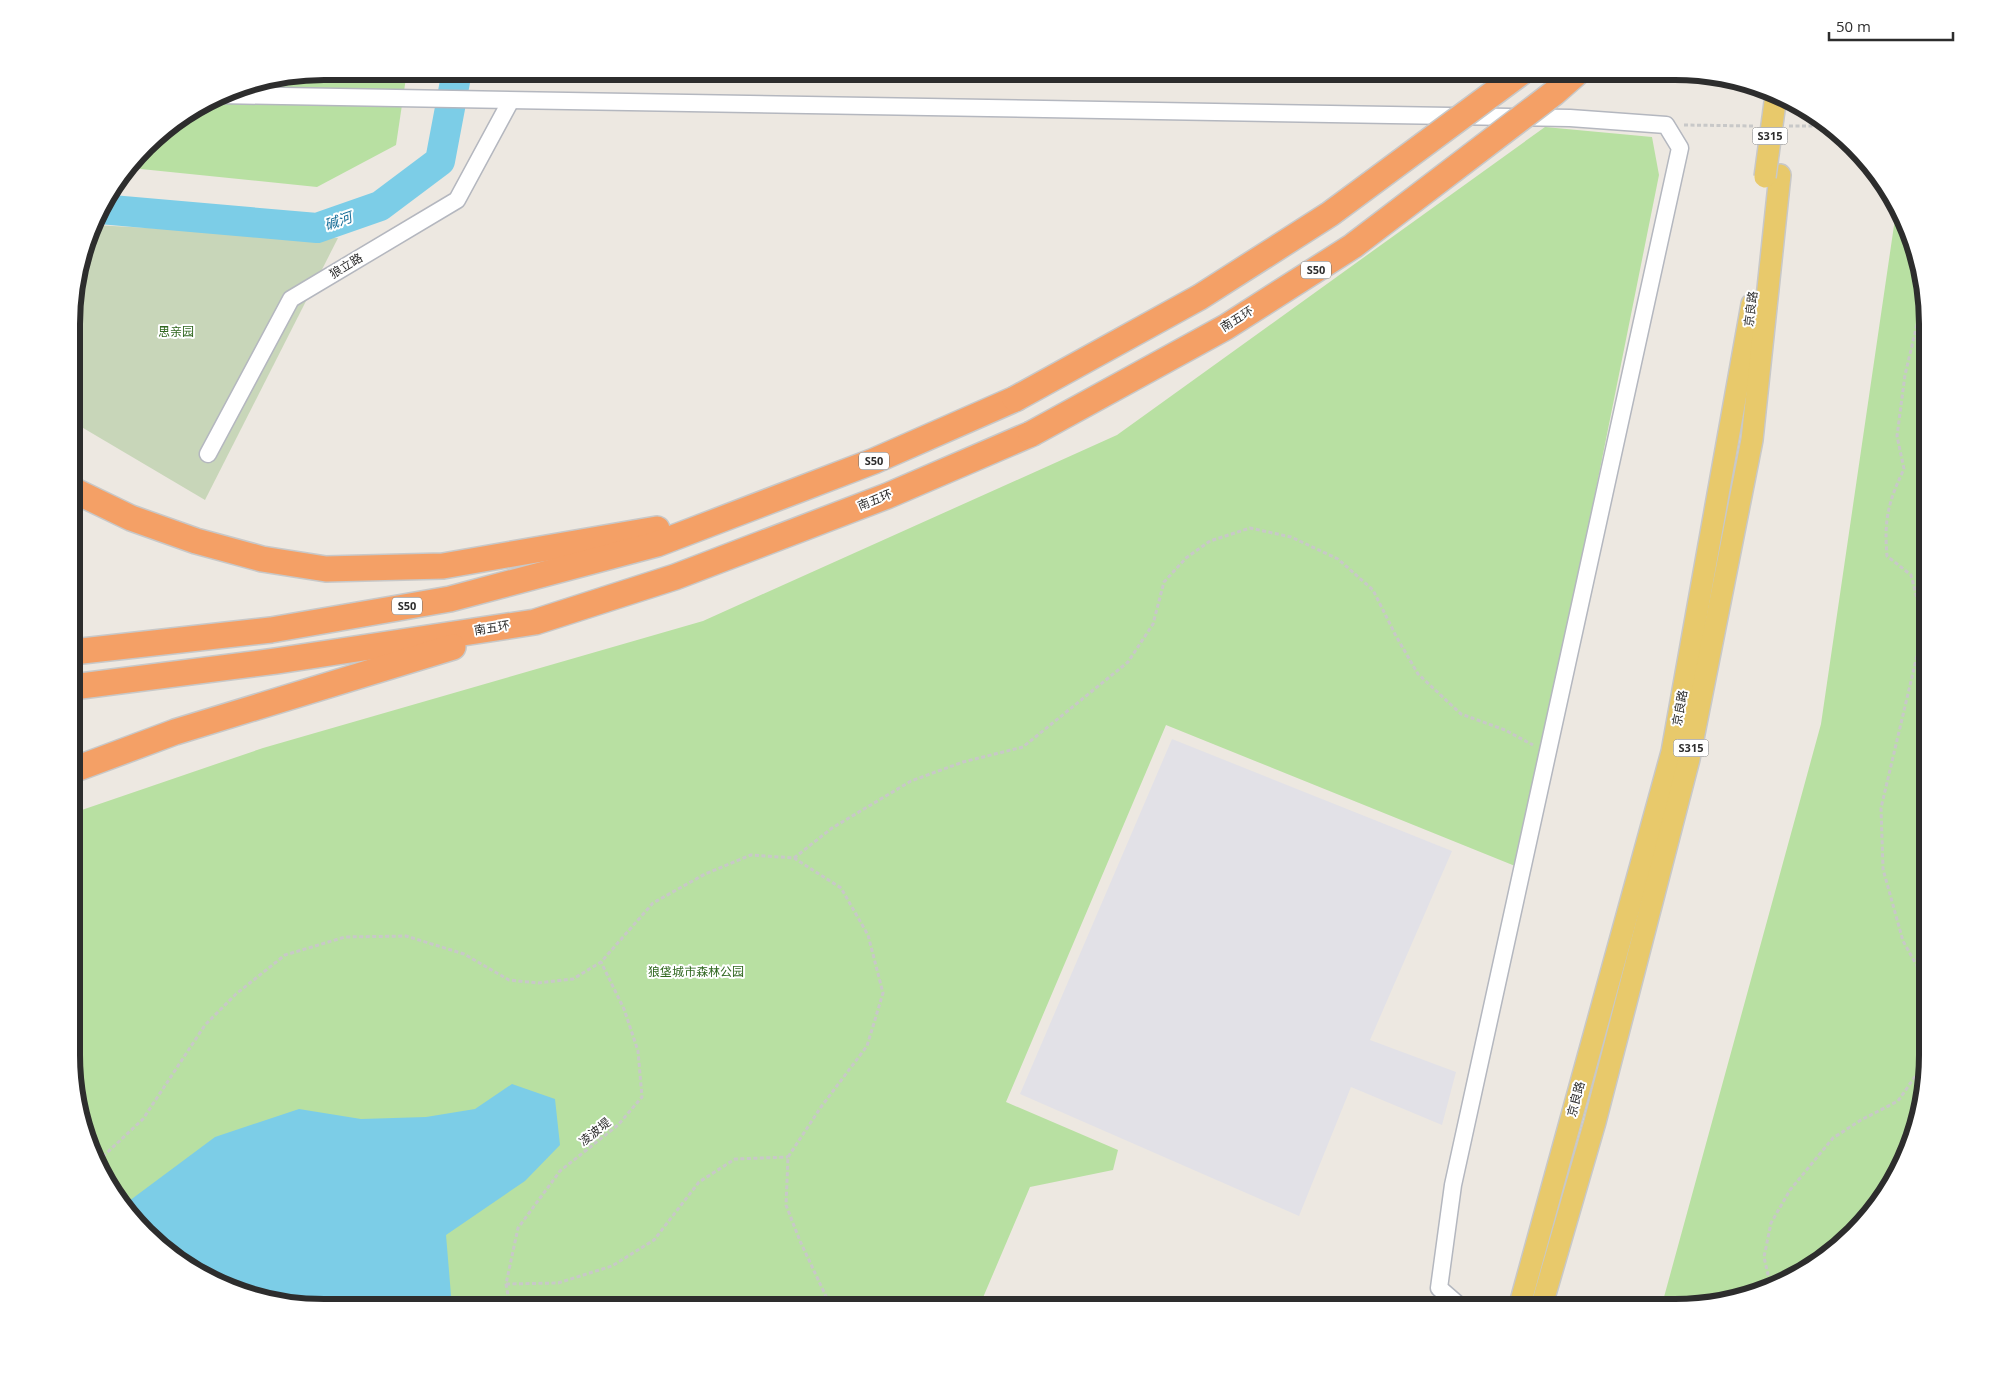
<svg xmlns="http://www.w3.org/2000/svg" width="1999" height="1379" viewBox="0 0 1999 1379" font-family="'Open Sans','Noto Sans SC',sans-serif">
<rect width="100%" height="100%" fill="#ede8e1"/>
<path fill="#e2e1e7" d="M1172 739 1452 851 1370 1040 1456 1072 1442 1125 1351 1087 1299 1216 1020 1094Z"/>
<g fill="#b8e0a2">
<path d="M324 71H407L396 145 317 187 131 168 157 134 227 90Z"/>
<path d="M1545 127 1652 137 1659 175 1520 868 1166 725 1006 1102 1118 1150 1113 1170 1030 1187 979 1307H308L242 1294 170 1256 105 1182 73 1088V813L263 748 703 621 1117 435Z"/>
<path d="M1897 205 1919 258 1927 308V1071L1914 1137 1876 1209 1841 1245 1787 1282 1740 1299 1661 1308 1821 724Z"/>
</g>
<path fill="#c8d6b9" d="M94 225 338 238 205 500 73 422V291Z"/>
<g fill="#7ccde7">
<path d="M512 1084 555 1099 560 1145 525 1181 446 1235 452 1307H308L242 1294 170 1256 125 1204 215 1137 299 1109 361 1119 426 1117 475 1109Z"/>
<path d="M1915 1134 1914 1137 1880 1201 1879 1188Z"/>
</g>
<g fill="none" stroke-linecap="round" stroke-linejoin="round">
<path stroke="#7ccde7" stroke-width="30" d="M100 209 317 228 380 206 440 161 457 71"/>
<g stroke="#b4b7bf" stroke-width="19">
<g id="minor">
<path d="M219 95 1570 118 1666 125 1680 148 1453 1185 1439 1288 1462 1308"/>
<path d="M208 454 291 299 457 200 510 102"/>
</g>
</g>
<g stroke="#c8c8c8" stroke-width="24">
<g id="major">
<path d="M1519 1308 1672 752 1752 304"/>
<path d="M1541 1308 1595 1122 1689 759 1752 440 1780 175"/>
</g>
</g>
<g stroke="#c8c8c8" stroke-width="28">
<g id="highway">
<path d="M73 490 131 518 196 541 262 559 326 569 443 566 657 529"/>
<path d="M73 652 271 630 450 599 657 544 874 461 1015 399"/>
<path d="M73 687 276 661 535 622 675 577 887 496 1031 434"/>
<path d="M73 770 175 732 453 647"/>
</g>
</g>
<g stroke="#c8c8c8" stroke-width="3" stroke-dasharray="4 2.5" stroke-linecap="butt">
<path d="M1684 125 1755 126"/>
<path d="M1789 126H1831"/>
<path d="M1918 606 1927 604"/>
<path d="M794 858 832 828 911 781 963 762 1023 747 1128 662 1153 624 1164 582 1186 558 1210 541 1250 528 1291 537 1338 559 1373 590 1396 636 1418 674 1461 714 1505 730 1533 745"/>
<path d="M1926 981 1927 972"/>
<path d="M98 1161 143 1119 205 1025 236 994 285 955 345 937 406 936 464 954 509 980 538 983 573 979 601 962 653 903 705 874 751 855 794 858 841 888 868 935 883 993 867 1046 821 1107 788 1157 786 1205 800 1241 831 1307"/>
<path d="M506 1284 558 1283 612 1266 654 1240 699 1182 735 1159 788 1157"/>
<path d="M1771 1288 1764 1257 1771 1223 1790 1190 1833 1138 1861 1120 1898 1101 1921 1068 1926 1024V982L1903 941 1883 869 1881 808 1924 626 1911 575 1887 556C1884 520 1888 502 1904 469L1897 436 1905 375 1925 291"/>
<path d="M510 1307 506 1284 518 1228 560 1171 618 1125 642 1097 638 1051 624 1009 601 962"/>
</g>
<use href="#minor" stroke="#fff" stroke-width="16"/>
<use href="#major" stroke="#e8c96b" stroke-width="21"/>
<use href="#highway" stroke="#f4a066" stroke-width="25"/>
<g stroke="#a4a7b6" stroke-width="5.5">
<path id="rail" d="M1614 72 1702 74"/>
</g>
<use href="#rail" stroke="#fff" stroke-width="4" stroke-dasharray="11" stroke-linecap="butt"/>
<g stroke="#c8c8c8" stroke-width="24" stroke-linecap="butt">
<path id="major-bridge" d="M1765 177 1776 95"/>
</g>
<g stroke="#c8c8c8" stroke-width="28" stroke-linecap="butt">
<g id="highway-bridge">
<path d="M1015 399 1200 297 1330 214 1522 72"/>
<path d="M1031 434 1226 327 1353 246 1554 93 1578 72"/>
</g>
</g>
<use href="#major-bridge" stroke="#e8c96b" stroke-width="21"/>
<use href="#highway-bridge" stroke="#f4a066" stroke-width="25"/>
</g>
<g text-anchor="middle" stroke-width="4" stroke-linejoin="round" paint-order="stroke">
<g fill="#fff" stroke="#6c6c6c" stroke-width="1">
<rect x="1752.5" y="127.5" width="35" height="17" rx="4"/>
<rect x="1301" y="261.5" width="30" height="17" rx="4"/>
<rect x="859" y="452.5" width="30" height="17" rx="4"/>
<rect x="392" y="597.5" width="30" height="17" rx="4"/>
<rect x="1673.5" y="739.5" width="35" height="17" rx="4"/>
</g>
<g font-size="11" font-weight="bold" fill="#2d2d2d">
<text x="1770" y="140">S315</text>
<text x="1316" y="274">S50</text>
<text x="874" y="465">S50</text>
<text x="407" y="610">S50</text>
<text x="1691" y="752">S315</text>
</g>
<g font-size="12" fill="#2d2d2d" stroke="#fff">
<text transform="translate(346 266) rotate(-31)" y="4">狼立路</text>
<text transform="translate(1751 309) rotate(-83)" y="4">京良路</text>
<text transform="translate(1237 319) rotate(-32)" y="4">南五环</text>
<text transform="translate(875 500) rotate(-22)" y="4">南五环</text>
<text transform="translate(492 628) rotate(-9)" y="4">南五环</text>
<text transform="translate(1680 708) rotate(-80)" y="4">京良路</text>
<text transform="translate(1576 1099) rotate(-75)" y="4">京良路</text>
<text transform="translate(595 1132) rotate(-39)" y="4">凌波堤</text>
</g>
<g font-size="12" fill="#306720" stroke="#fff">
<text x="176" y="336">思亲园</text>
<text x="696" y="976">狼垡城市森林公园</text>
</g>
<g font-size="14" font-style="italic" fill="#176e98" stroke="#fff">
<text transform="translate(338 221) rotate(-19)" y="5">碱河</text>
</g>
</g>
<path d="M0 0H1999V1379H0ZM324 80H1675A244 244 0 0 1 1919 324V1055A244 244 0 0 1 1675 1299H324A244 244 0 0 1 80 1055V324A244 244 0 0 1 324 80Z" fill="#fff" fill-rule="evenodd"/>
<path fill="none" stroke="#2d2d2d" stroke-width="6" d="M324 80H1675A244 244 0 0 1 1919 324V1055A244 244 0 0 1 1675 1299H324A244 244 0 0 1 80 1055V324A244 244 0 0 1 324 80Z"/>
<path d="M1829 32v8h124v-8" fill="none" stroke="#2d2d2d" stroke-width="2.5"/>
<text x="1836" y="32" font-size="15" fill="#2d2d2d" stroke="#ffffff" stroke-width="4" paint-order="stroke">50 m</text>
</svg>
